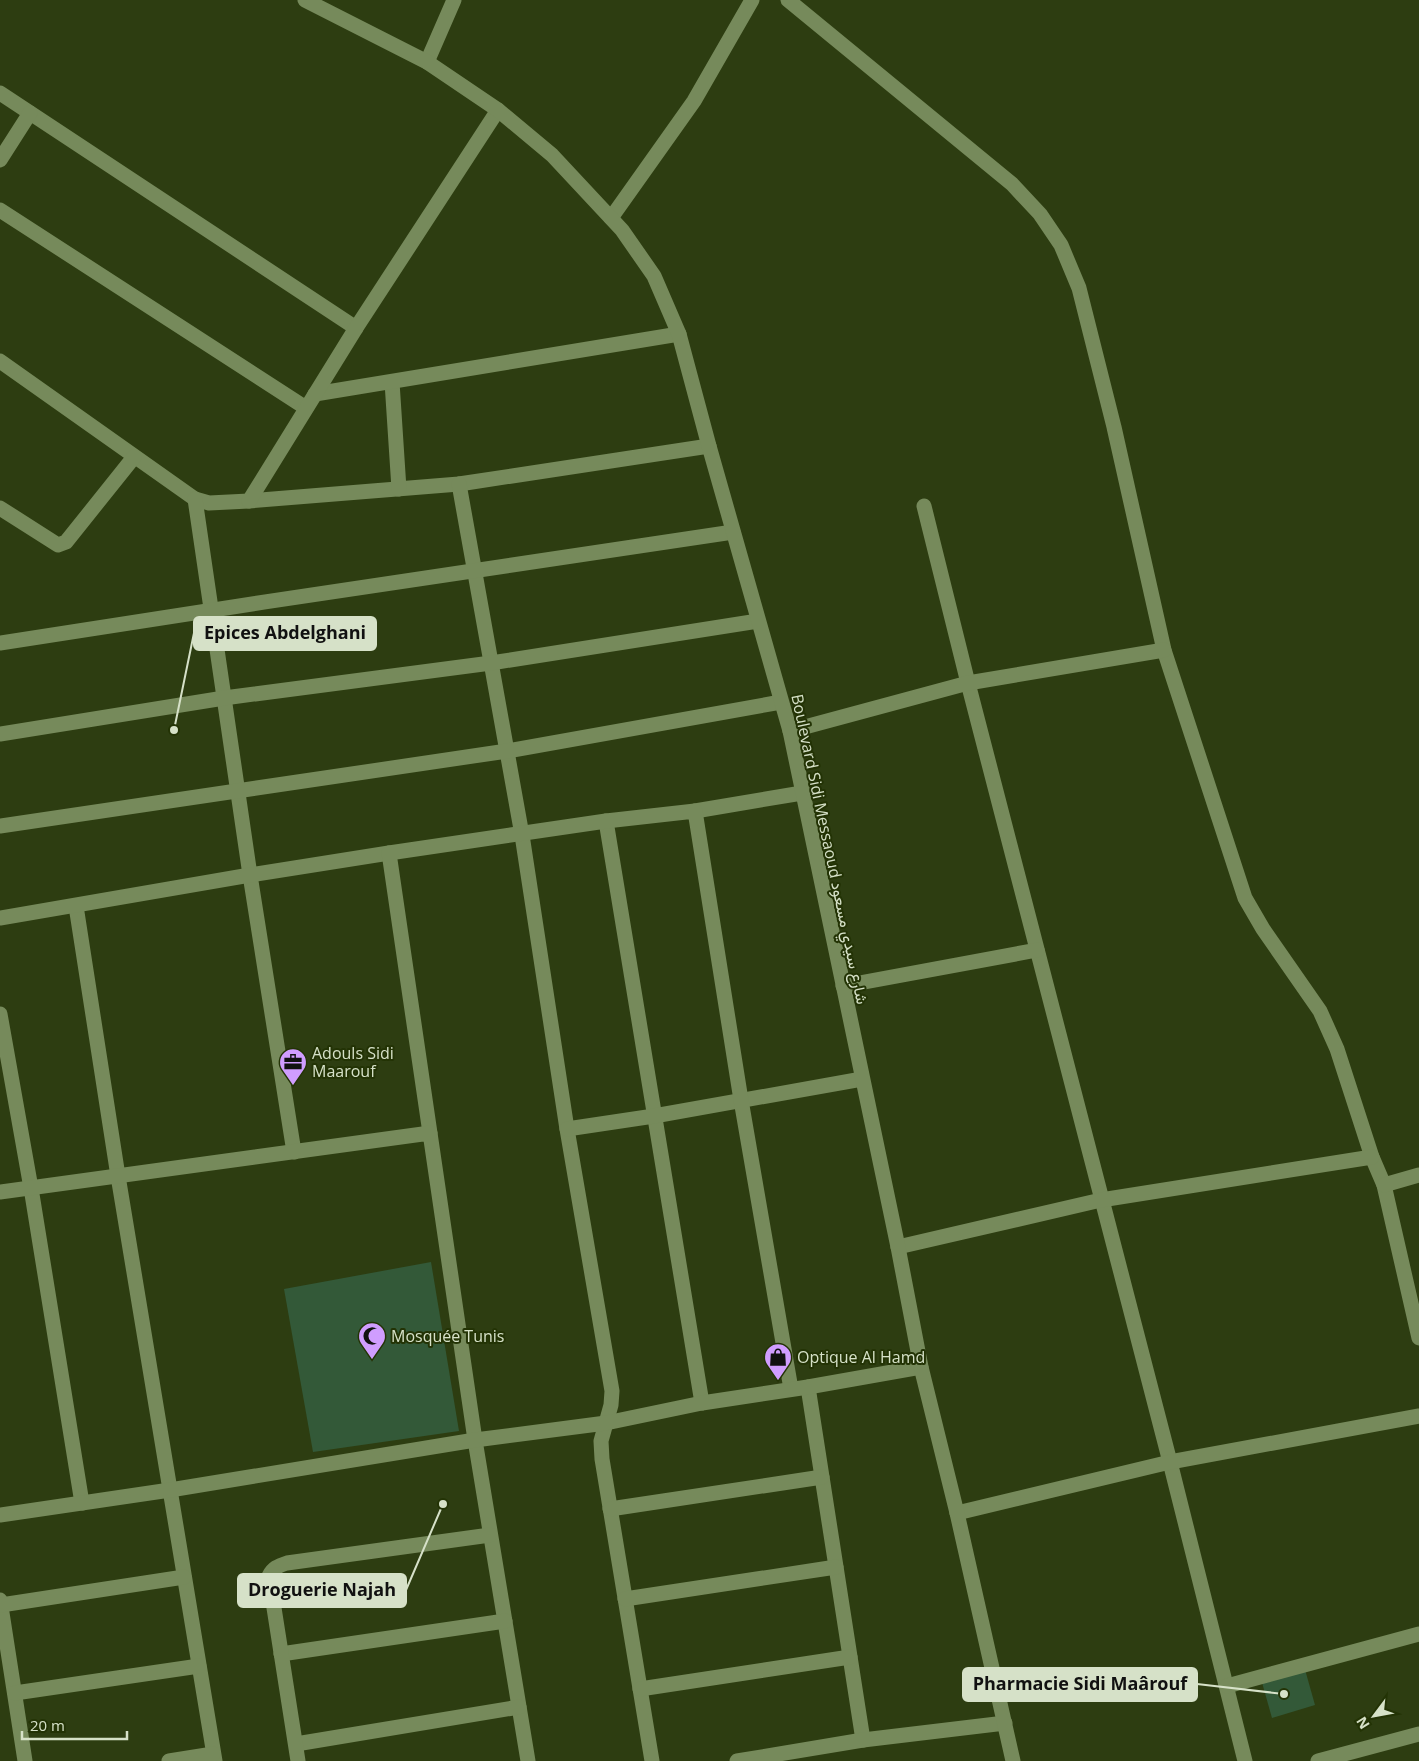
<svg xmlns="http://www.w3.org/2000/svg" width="1419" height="1761" viewBox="0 0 1419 1761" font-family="'Open Sans',Vazirmatn,sans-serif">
<rect width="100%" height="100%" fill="#2d3d11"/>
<g fill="#335938">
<path d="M431 1262 459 1431 313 1452 284 1289Z"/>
<path d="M1304 1666 1315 1705 1272 1718 1261 1679Z"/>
</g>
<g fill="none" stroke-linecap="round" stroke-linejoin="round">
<g stroke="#768a5b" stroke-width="15">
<path d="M788 0 1012 184 1040 214 1061 245 1079 288 1114 427 1164 650 1245 898 1263 929 1320 1011 1337 1049 1372 1157 1384 1185 1419 1338"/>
<path d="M427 62 454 0"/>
<path d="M0 93 356 328"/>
<path d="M0 160 30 113"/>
<path d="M0 210 306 408"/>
<path d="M611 218 694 101 752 0"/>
<path d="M0 361 195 499 209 503 249 501 459 484 709 446"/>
<path d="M392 382 399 489"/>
<path d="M315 394 679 334"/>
<path d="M459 484 522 835 567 1129 612 1391 611 1405 601 1441 602 1459 652 1761"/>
<path d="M195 499 250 875 294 1152"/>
<path d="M249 501 356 328 498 110"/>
<path d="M924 506 968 683 1170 1462 1245 1761"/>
<path d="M0 508 58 545 66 542 134 457"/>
<path d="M0 643C244 604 489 569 733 532"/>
<path d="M790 731 968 683 1164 650"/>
<path d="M0 734 224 698 491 663 758 621"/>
<path d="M695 811 802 793"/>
<path d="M606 821 702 1403"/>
<path d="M0 826 507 751 781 702"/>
<path d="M76 906 118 1176 215 1761"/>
<path d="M0 918 250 875 389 853"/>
<path d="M843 986 1037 950"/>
<path d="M0 1014 31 1188 82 1503"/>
<path d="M567 1129 654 1116 862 1079"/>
<path d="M430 1133 389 853 606 821 695 811 741 1100 791 1389"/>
<path d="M1384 1185 1419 1175"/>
<path d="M0 1192 430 1133 475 1440 528 1761"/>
<path d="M898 1247 1101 1200 1372 1157"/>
<path d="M808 1387 863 1740"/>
<path d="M610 1509 822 1477"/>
<path d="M957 1513 1170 1462 1419 1416"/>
<path d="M0 1515 170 1490 475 1440 606 1423 702 1403 808 1387 921 1367"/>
<path d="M625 1599 836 1567"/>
<path d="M0 1600 25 1761"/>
<path d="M1 1605 184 1577"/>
<path d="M281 1654 505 1621"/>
<path d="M1227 1686 1419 1634"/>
<path d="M640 1689 850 1657"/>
<path d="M15 1693 199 1666"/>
<path d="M296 1744 519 1707"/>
<path d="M169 1761 213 1754"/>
<path d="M298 1761 269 1576C273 1568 278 1566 287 1563L490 1535"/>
<path d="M737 1761 863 1740 1005 1723"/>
</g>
<g stroke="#768a5b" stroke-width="15">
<path d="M305 0 427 62 498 110 552 155 622 230 654 276 679 334 709 446 790 731 898 1247 921 1367 957 1513 1013 1761"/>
<path d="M1318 1761 1419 1734"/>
</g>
</g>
<defs>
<g id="office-pin" transform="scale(1.4375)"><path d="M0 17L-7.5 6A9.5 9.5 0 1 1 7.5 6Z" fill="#d09dff" stroke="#233305"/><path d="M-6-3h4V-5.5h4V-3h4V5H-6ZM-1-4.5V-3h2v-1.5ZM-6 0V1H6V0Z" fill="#111"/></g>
<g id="mosque-pin" transform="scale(1.4375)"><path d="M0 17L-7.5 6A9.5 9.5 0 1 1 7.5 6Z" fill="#d09dff" stroke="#233305"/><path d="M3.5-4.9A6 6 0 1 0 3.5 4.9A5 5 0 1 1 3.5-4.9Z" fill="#111"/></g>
<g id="shop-pin" transform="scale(1.4375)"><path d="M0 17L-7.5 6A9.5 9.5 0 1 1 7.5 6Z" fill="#d09dff" stroke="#233305"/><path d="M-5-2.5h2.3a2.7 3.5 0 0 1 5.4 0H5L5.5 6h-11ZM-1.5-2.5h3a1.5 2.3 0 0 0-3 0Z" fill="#111"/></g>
</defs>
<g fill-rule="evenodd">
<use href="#office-pin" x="293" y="1062"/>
<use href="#mosque-pin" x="372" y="1336"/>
<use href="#shop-pin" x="778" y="1357"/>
</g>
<g text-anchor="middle" stroke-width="4" stroke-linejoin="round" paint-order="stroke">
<g font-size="16" fill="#d6e1c8" stroke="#233305">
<text transform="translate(830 849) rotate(78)" y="6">Boulevard Sidi Messaoud شارع سيدي مسعود</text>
</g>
<g font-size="16" fill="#d6e1c8" stroke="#233305" text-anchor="start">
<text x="312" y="1059">Adouls Sidi<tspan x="312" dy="18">Maarouf</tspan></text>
<text x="391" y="1342">Mosquée Tunis</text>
<text x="797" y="1363">Optique Al Hamd</text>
</g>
</g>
<path fill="none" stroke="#d6e1c8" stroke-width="2" d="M174 730L194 633M443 1504L406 1590M1284 1694L1197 1684"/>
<g fill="#d6e1c8" stroke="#233305" stroke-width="2">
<circle cx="174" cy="730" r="5"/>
<circle cx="443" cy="1504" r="5"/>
<circle cx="1284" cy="1694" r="5"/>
</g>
<g fill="#d6e1c8" stroke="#d6e1c8" stroke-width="2">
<rect x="194" y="617" width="182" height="33" rx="5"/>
<rect x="238" y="1574" width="168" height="33" rx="5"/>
<rect x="963" y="1668" width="234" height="33" rx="5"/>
</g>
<g font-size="18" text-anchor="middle" font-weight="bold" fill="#111">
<text x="285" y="639">Epices Abdelghani</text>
<text x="322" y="1596">Droguerie Najah</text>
<text x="1080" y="1690">Pharmacie Sidi Maârouf</text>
</g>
<g transform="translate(1374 1716) rotate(238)" stroke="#233305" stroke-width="4" paint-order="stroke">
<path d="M0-4L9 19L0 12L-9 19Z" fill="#d6e1c8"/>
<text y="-8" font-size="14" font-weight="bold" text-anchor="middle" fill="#d6e1c8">N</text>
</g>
<path d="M22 1731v8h105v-8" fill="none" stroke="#d6e1c8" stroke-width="2.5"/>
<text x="30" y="1731" font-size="15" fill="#d6e1c8" stroke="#233305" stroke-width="4" paint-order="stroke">20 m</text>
</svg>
